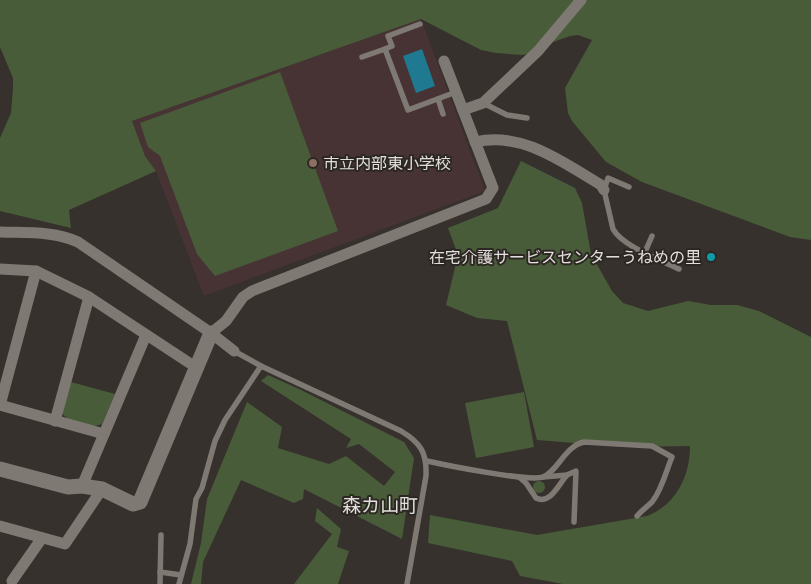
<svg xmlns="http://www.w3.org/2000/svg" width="811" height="584" viewBox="0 0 811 584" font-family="Inter,'Noto Sans JP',sans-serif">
<rect width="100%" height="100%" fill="#36312d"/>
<path fill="#483334" d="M421 19 485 191 204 296 156 171 145 156 132 121Z"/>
<g fill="#495c39">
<path d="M0 0H811V240L790 237 642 182 606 162 572 121 568 113 565 88 592 40 578 35 570 36 553 42 538 52 522 55 496 53 481 50 421 19 132 121 145 156 156 171 69 210 71 228 0 211V138L11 113 13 88V78L0 47Z"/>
<path d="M280 72 338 231 215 276 197 254 160 156 148 147 140 123Z"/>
<path d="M521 161 575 188 582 203 591 254 612 291 623 303 648 311 688 301 711 305H737L759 311 811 337V584H563L520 576 512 561 428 543 430 515 537 535 647 516C676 505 690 476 690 446L624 447 537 440 507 321 477 318 446 305 458 255 448 228 498 208Z"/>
<path d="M268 375 301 390 404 442 414 458 402 539 304 489 303 499 294 503 241 480 203 562 201 584H191L201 543 207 499 247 402 282 427 278 448 329 464 346 456 384 486 395 472 359 444 346 448 351 439 261 381Z"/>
<path d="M71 382 115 394 102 424C91 429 69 423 62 413Z"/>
<path d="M524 392 534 447 476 458 465 403Z"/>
<circle cx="539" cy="487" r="6"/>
<path d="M317 508 341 529 337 547 349 551 338 584H294L332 534 315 521Z"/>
</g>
<path fill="#1f7991" d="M422 49 435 86 416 93 403 56Z"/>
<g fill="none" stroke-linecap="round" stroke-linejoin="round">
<g stroke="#7f7974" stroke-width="5.5">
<path d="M385 49 392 46 388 36 420 24"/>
<path d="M362 57 385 49 408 110 456 92"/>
<path d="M438 99 443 114"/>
<path d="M483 103 507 115 527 118"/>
<path d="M629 187 608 178 604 190 613 229C622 246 661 260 679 269"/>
<path d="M645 252 652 236"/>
<path d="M234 351 261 366 401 431C421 443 427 453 426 476L407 584"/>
<path d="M427 461C445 465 529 482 543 477 558 471 565 446 584 442L652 446 672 457C666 471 662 490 652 502 647 507 642 510 637 516"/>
<path d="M519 477 526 483 536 498C550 505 558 485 567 475"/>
<path d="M543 477 567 475 576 471 574 522"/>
<path d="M160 572 181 575"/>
<path d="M160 584 161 535"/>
<path d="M179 584 190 544 196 499 202 488 215 441 225 420 261 366"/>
</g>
<g stroke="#7f7974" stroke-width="11">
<path d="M463 110 483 103 538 51 581 0"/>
<path d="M475 142C522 131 562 162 601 185L604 190"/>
<path d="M0 232C25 233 55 231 78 242L211 333 234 351"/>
<path d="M0 269 36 271 89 297 197 368"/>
<path d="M211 333 226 321 243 297 252 291 486 199 493 188 444 61"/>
<path d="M0 405 36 271"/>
<path d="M0 405 104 434"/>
<path d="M55 421 89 297"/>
<path d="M82 486 146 335"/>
<path d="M0 526 65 544 102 489"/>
<path d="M12 581 42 538"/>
</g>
<path stroke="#7f7974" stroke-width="15" d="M0 469 68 487 82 486 102 489 133 504 140 502 211 333"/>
</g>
<circle fill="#8d6e63" stroke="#2c2723" stroke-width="2" cx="313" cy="163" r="5"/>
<circle fill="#0f9aa8" stroke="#2c2723" stroke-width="2" cx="711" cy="257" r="5"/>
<g text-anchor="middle" stroke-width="4" stroke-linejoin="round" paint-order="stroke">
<g font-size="16" fill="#e1dedb" stroke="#2c2723" text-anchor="start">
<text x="323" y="169">市立内部東小学校</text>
<text x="701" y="263" text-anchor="end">在宅介護サービスセンターうねめの里</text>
</g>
<g font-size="19" fill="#e1dedb" stroke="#2c2723">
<text x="380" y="512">森カ山町</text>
</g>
</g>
</svg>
